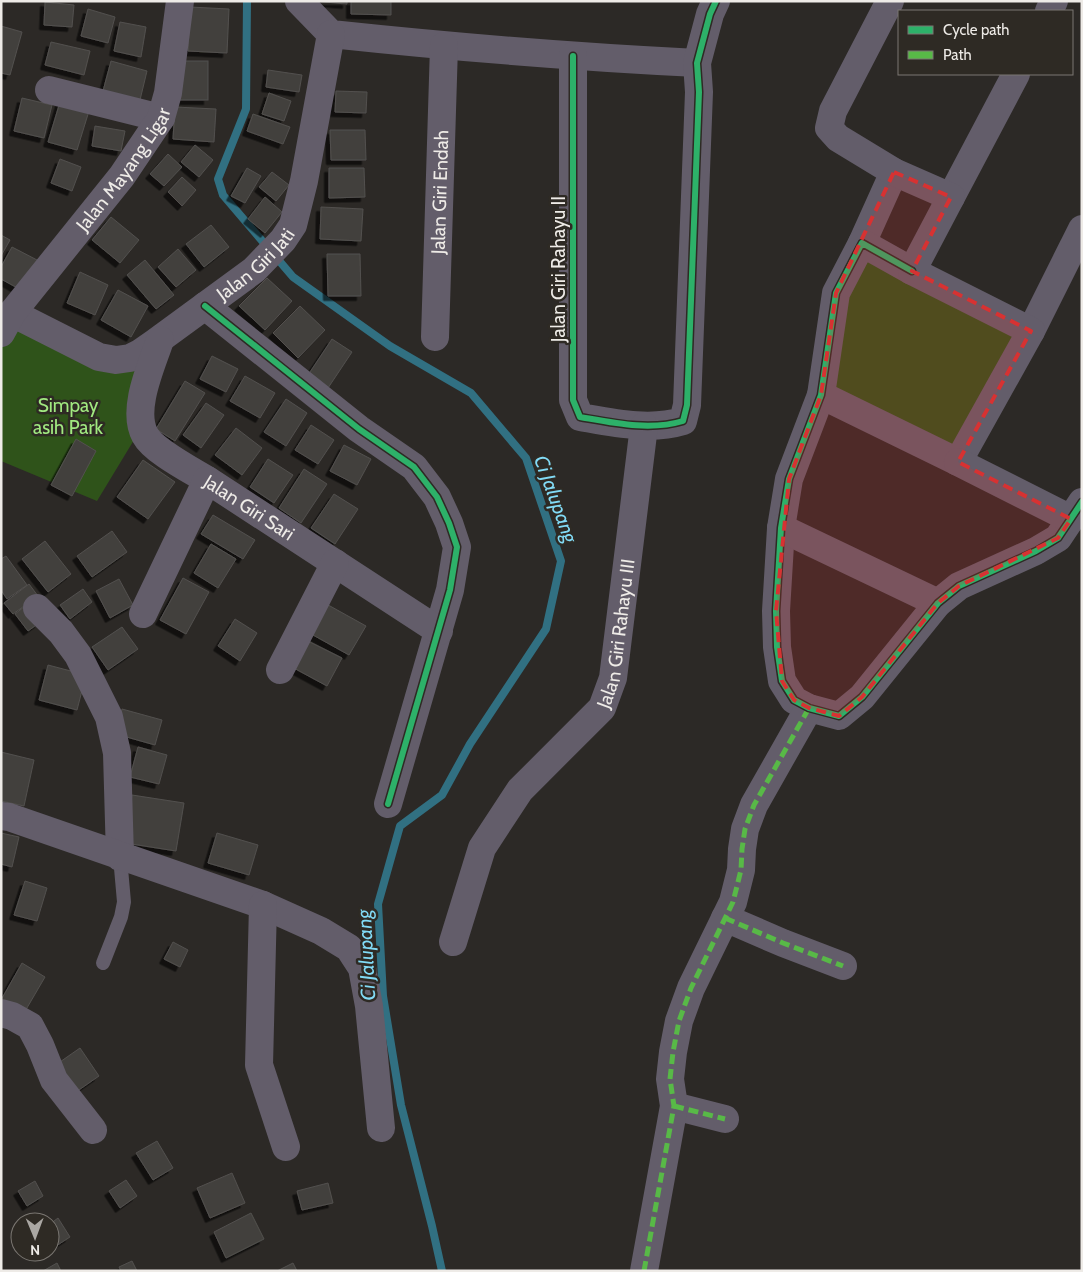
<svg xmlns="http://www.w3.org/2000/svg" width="1083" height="1272" viewBox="0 0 1083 1272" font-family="Cabin,sans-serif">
<defs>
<filter id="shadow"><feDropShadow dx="-4.5" dy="4.5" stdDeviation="0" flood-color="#0009"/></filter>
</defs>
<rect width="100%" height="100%" fill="#2c2926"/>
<g fill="#2f531a">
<path d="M862 243 1031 331 958 462 821 395Z"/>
<path d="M14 314 101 354 160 339 137 435 97 501 1 461V336Z"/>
</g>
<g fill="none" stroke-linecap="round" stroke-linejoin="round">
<path stroke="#317082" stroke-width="8" d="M247 1 246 109 218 179 223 195 293 277 390 346 471 393 526 458 561 561 546 629 470 744 442 795 400 826 378 904 383 996 401 1105 432 1226 442 1271"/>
</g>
<g fill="#43413e" stroke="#52504e" filter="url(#shadow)">
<path d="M312 1H347V4Z"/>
<path d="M351 1H391V15L351 14Z"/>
<path d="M45 2 74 5 72 27 44 25Z"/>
<path d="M190 7 229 9 227 53 188 51Z"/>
<path d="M88 9 115 17 108 43 81 36Z"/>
<path d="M120 22 146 27 141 57 114 51Z"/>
<path d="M1 26 22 32 10 75 1 73Z"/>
<path d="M51 42 90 51 84 75 45 65Z"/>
<path d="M111 61 147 71 140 100 103 91Z"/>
<rect x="177" y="61" width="31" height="39"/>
<path d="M268 70 302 75 299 92 266 87Z"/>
<path d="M336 91 367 92 366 113 335 112Z"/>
<path d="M269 93 291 101 284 121 262 114Z"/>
<path d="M22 98 52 105 44 138 14 131Z"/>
<path d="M60 102 89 111 77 150 48 142Z"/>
<path d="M175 107 216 109 214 142 173 139Z"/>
<path d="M253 114 290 127 283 144 247 131Z"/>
<path d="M95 126 125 131 121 151 92 146Z"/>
<path d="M330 130H365L366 160H331Z"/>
<path d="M195 145 213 160 199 177 181 162Z"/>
<path d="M168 154 182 167 164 186 150 174Z"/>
<path d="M60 159 81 167 72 191 51 183Z"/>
<path d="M247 168 261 176 245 203 231 196Z"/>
<path d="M329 168H364L365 197 329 198Z"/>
<path d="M272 172 289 185 276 201 259 187Z"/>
<path d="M182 177 196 190 182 206 168 192Z"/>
<path d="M265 197 282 212 265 233 248 219Z"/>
<path d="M321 207 363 209 361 241 320 239Z"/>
<path d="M111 217 139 240 120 263 92 240Z"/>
<path d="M211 225 229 247 204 267 186 244Z"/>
<path d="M1 235 10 240 1 256Z"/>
<path d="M12 247 39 261 23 291 1 279V267Z"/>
<path d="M178 249 196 270 176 287 158 267Z"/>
<path d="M327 254H360L361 296H328Z"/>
<path d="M145 260 174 295 156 309 127 275Z"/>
<path d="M80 272 108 285 95 315 67 303Z"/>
<path d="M267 278 292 301 265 330 239 306Z"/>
<path d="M118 290 148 306 131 337 101 320Z"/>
<path d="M300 306 325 330 298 358 273 333Z"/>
<path d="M332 339 352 352 328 388 308 375Z"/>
<path d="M212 356 238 369 226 392 200 379Z"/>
<path d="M245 376 275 393 260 418 230 401Z"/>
<path d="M185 381 205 393 175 441 156 429Z"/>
<path d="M286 399 307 413 286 446 264 432Z"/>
<path d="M206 403 224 415 201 448 183 435Z"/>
<path d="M311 425 334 440 318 464 295 450Z"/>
<path d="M236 428 262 448 242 475 215 455Z"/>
<path d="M76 439 96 451 72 496 51 485Z"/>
<path d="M344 445 371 459 357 485 330 471Z"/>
<path d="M268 459 293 475 274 503 250 487Z"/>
<path d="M143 460 175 482 148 519 117 497Z"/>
<path d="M304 469 327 484 301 523 279 508Z"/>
<path d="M334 494 358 509 335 544 311 528Z"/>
<path d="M213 515 255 540 243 559 201 534Z"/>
<path d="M112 531 127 552 92 577 77 556Z"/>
<path d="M45 541 71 574 48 592 22 559Z"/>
<path d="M211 544 236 559 218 588 194 573Z"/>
<path d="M6 556 27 585 7 599 1 590V559Z"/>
<path d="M183 578 209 592 186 634 160 620Z"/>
<path d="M119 579 133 605 110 618 96 591Z"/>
<path d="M29 584 38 596 13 614 4 603Z"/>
<path d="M83 589 92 602 70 619 60 605Z"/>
<path d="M321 601 366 626 349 655 304 630Z"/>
<path d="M25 606 39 623 28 631 15 614Z"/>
<path d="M235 619 257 633 240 661 218 646Z"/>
<path d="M122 627 138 649 108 670 92 647Z"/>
<path d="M304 639 342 658 327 686 290 666Z"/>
<path d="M48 665 86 675 77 710 39 700Z"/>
<path d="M122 709 162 720 155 745 116 734Z"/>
<path d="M138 747 167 755 159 784 130 777Z"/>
<path d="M1 752 34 760 24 806 1 801Z"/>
<path d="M132 795 184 803 176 851 125 843Z"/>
<path d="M1 833 19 837 12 867 1 864Z"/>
<path d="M217 833 258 845 249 875 208 863Z"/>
<path d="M25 881 47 888 37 921 14 915Z"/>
<path d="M173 942 188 950 180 967 164 959Z"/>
<path d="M22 963 45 977 24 1013 1 1000Z"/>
<path d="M80 1048 99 1076 76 1092 57 1064Z"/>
<path d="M157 1141 173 1168 153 1180 136 1153Z"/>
<path d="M232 1173 245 1203 210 1218 197 1188Z"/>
<path d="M126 1180 137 1196 120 1208 109 1191Z"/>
<path d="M35 1181 43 1196 27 1206 18 1191Z"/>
<path d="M328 1183 333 1203 302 1210 297 1191Z"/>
<path d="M251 1213 264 1239 226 1258 214 1232Z"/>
<path d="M58 1218 70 1237 50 1250V1224Z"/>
<path d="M132 1261 137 1271H121L119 1267Z"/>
<path d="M57 1263 61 1271H43Z"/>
<path d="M293 1263 297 1271H277Z"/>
</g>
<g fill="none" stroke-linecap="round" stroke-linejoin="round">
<path stroke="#635d6a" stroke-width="14" d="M103 963 121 917 124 902 120 857"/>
<g stroke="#635d6a" stroke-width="28">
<path d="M299 1 331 34C453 47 575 57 697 63"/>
<path d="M1049 11 1054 1"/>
<path d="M573 56V400L580 417C614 423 650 431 683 421L687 405 699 92 697 63 710 14 716 1"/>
<path d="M49 90 161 118"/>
<path d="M951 197 1016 74"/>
<path d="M862 243 894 172"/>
<path d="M912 271 862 243 836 293 821 395 789 479 781 528 776 611 777 647 782 681 794 700 809 708 839 716 862 697 938 603 959 586 1036 551 1058 538 1082 502"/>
<path d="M205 306 359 429 414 467 437 497 449 523 457 547 450 590 388 804"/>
<path id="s1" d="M12 313 99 357 116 360 130 358 140 353 153 344 254 270 283 240 293 225 304 181 331 34"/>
<path d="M1031 331 1082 229"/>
<path id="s2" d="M1 333 12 313 122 176 161 118 168 93 180 1"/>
<path id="s3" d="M435 337 444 46"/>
<path id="s4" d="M160 340C152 365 131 409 145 435 154 452 195 472 212 483 288 532 363 582 439 631"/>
<path d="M821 395 958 462 1031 331 912 271 951 197 894 172 838 138 829 128 833 111 890 1"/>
<path d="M958 462 1071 519"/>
<path d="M781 528 938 603"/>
<path d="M37 608 61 632 78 655 109 717 117 753 120 857"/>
<path d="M143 614 207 480"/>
<path d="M280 670 335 563"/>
<path d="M1 816 9 817 263 905 321 931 349 948 362 968 369 1006 381 1128"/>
<path d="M263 905 259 1065 286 1147"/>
<path d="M725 918 783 943 843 966"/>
<path id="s5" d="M453 942 482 848 520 790 602 708 613 678 644 426"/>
<path d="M1 1013 12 1016 30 1026 40 1045 54 1080 93 1130"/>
<path d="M674 1106 725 1119"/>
<path d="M644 1271 674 1106 670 1079 673 1052 679 1021 691 988 733 902 741 870 742 849 745 829 754 805 809 708"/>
</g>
<g stroke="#58b947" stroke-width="5" stroke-dasharray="10 5" stroke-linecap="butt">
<path d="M725 918 783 943 843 966"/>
<path d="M674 1106 725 1119"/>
<path d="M644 1271 674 1106 670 1079 673 1052 679 1021 691 988 733 902 741 870 742 849 745 829 754 805 809 708"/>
</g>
<g stroke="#2e2a24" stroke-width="9">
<g id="cycleway">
<path d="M573 56V400L580 417C614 423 650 431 683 421L687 405 699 92 697 63 710 14 716 1"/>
<path d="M912 271 862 243 836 293 821 395 789 479 781 528 776 611 777 647 782 681 794 700 809 708 839 716 862 697 938 603 959 586 1036 551 1058 538 1082 502"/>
<path d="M205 306 359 429 414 467 437 497 449 523 457 547 450 590 388 804"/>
</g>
</g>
<use href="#cycleway" stroke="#2db169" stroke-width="6"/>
</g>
<path fill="#d73232" fill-opacity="0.2" stroke="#d73232" stroke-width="4" stroke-dasharray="10 6" stroke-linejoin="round" d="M894 172 951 197 912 271 1031 331 958 462 1071 519 1058 538 959 586 938 603 862 697 839 716 809 708 794 700 782 681 776 611 789 479 821 395 836 293Z"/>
<g text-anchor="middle" stroke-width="5" stroke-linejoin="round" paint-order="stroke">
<g font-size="19" fill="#eeebe7" stroke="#2e2a24">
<text dy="7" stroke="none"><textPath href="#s2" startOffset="205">Jalan Mayang Ligar</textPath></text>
<text dy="7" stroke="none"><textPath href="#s3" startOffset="145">Jalan Giri Endah</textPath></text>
<text dy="7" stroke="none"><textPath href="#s1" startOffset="286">Jalan Giri Jati</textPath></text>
<text transform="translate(558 269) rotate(-90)" y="7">Jalan Giri Rahayu II</text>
<text dy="7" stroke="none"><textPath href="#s4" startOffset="226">Jalan Giri Sari</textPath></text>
<text dy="7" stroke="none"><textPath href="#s5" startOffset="360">Jalan Giri Rahayu III</textPath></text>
</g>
<g font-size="19" fill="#a1e980" stroke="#2e2a24">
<text x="68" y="412">Simpay<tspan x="68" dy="22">asih Park</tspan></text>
</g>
<g font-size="20" font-style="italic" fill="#82dbf6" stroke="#2e2a24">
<text transform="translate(556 499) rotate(70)" y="7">Ci Jalupang</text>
<text transform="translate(366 955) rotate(-93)" y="7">Ci Jalupang</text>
</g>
</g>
<rect width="1083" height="1272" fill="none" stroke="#eeebe7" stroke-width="5"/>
<rect x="898" y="10" width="175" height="65" fill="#2e2a24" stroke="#7b7772"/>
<rect x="908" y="26" width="25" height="8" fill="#2db169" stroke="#7b7772"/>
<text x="943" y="35" font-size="15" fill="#eeebe7">Cycle path</text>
<rect x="908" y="51" width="25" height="8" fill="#58b947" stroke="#7b7772"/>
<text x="943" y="60" font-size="15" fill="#eeebe7">Path</text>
<g transform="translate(35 1237) rotate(179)"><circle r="24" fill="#2e2a24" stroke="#7b7772"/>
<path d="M0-4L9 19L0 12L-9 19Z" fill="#aaa7a3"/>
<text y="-8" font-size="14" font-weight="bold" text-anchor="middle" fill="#eeebe7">N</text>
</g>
</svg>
